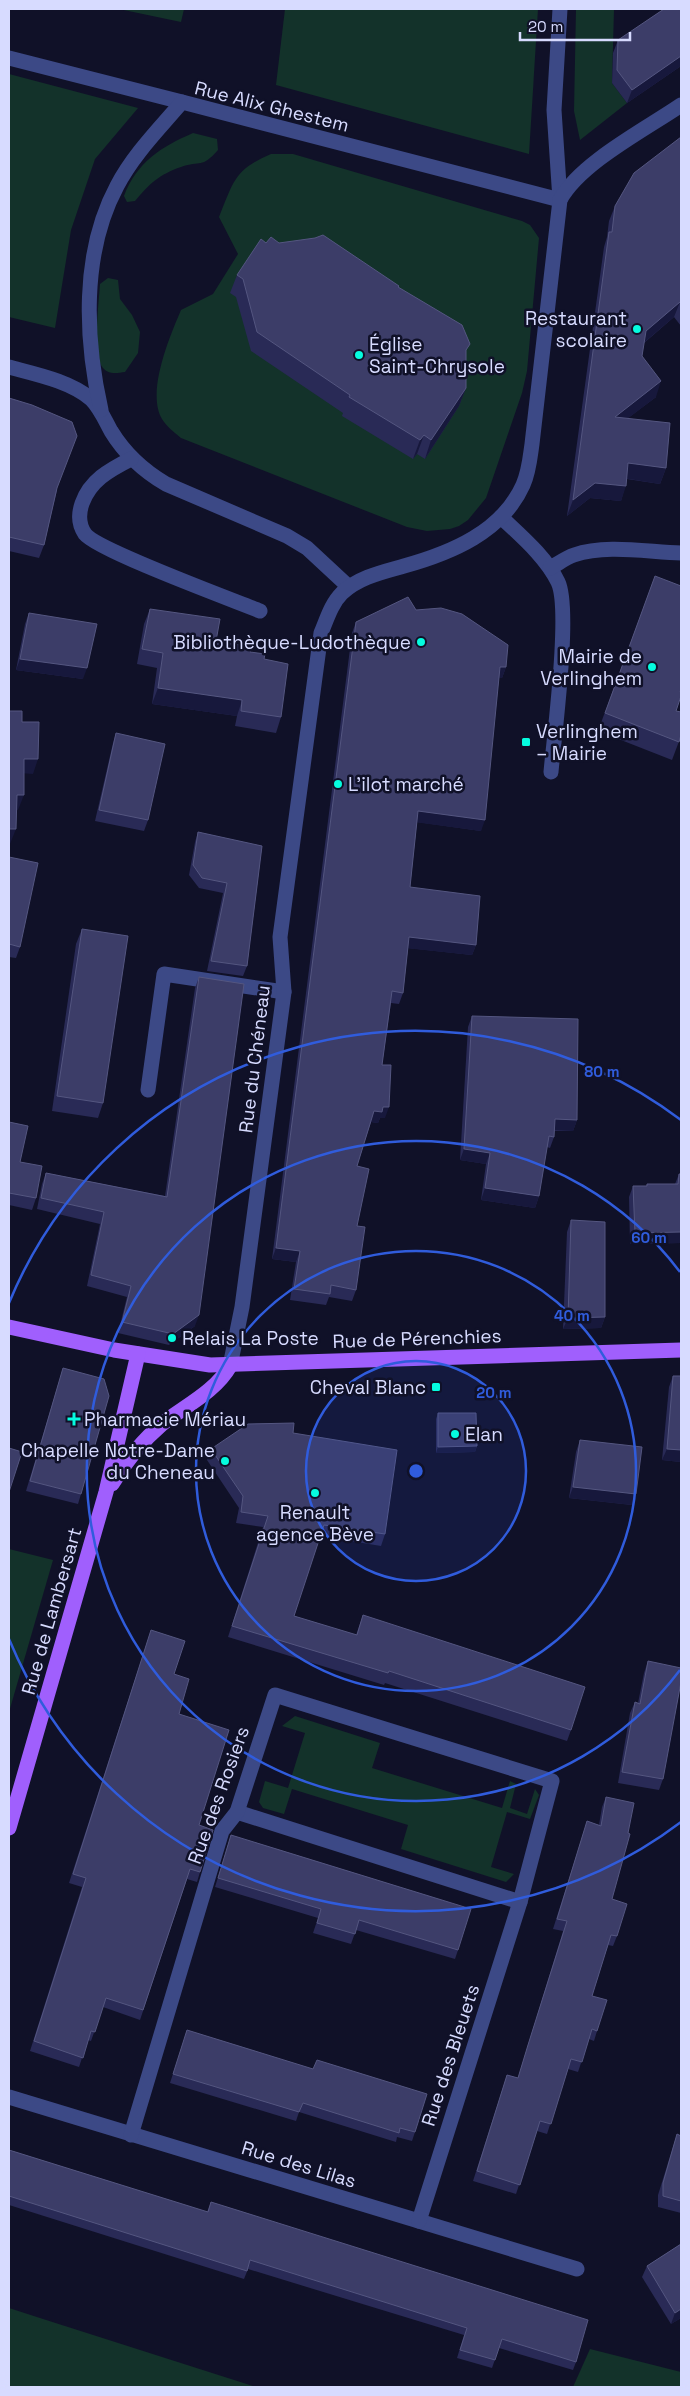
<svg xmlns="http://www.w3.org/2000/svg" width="690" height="2396" viewBox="0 0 690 2396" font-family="'Space Grotesk',sans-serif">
<rect width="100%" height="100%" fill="#101128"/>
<g fill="#13322a">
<path d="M119 9H184L181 22Z"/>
<path d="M285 9H538L529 154 276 85Z"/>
<path d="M576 9H614L612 83 627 103 580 140 574 111Z"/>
<path d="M9 74 138 108 95 159 71 230 55 328 9 317Z"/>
<path d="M193 133 217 139 218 150C201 169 201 160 181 167 160 174 149 184 135 201L127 202 124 196C137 162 161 147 193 133Z"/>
<path d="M271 154H293L522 221 530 225 539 238 527 371 522 393 486 498 468 520 459 526 450 529 427 531 407 527 181 438C174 432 166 426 162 419 146 392 170 336 181 310L213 294 238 254 219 217C234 181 234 170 271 154Z"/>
<path d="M108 278 118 280 120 299 132 315 140 332 138 353 125 372C117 373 109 375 103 368 92 356 99 301 100 284Z"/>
<path d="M9 1549 53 1560 9 1712Z"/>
<path d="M295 1716 380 1743 372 1768 502 1808 510 1781 516 1784 510 1808 527 1814 535 1789 539 1795 530 1819 507 1812 491 1867 514 1874 506 1882 401 1849 408 1825 292 1789 284 1814 263 1808 259 1802 265 1781 288 1788 305 1733 282 1726Z"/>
<path d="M9 2308 43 2319 256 2387H9Z"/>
<path d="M590 2349 681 2372V2387H573Z"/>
</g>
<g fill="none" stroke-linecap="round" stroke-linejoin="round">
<g stroke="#3c4986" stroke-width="15">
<path d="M9 58 182 102"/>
<path d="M560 200 554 110 560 9"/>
<path d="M9 367C35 374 70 381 91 399 100 408 105 420 111 431 125 454 142 470 166 484L287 536 307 548 349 587"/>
<path d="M101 410C85 339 81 253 117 186 133 155 159 129 182 102L560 200"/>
<path d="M131 459C121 464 110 470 101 477 85 490 72 515 85 534 97 550 233 600 260 611"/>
<path d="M501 517C521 536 546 557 558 582 571 609 554 737 551 772"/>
<path d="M550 568C558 564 565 558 574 555 606 544 647 552 681 553"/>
<path d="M148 1090 164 974 284 992"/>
<path d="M230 1366 242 1307 284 992 280 937 321 633C327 619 331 604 342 593 359 577 383 572 404 566 451 553 502 532 523 485 529 472 530 458 532 444L560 200C580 163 646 129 681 105"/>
<path d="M237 1812 520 1902"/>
<path d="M9 2097 577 2269"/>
<path d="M131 2135 222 1831 237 1812 275 1695 552 1781 520 1902 419 2221"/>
</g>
<g stroke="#a05ffd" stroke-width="15">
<path d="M9 1327 114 1350 210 1365 681 1350"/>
<path d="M112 1484C126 1461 142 1441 162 1424 185 1406 215 1392 230 1366"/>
<path d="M9 1828 106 1492 138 1354"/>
</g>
</g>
<g fill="#292a56">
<path d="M681 9V66L627 103 612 83 613 53 618 40Z"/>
<path d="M681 137V326L674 317 644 343 642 356 656 397 628 418 666 468 660 484 627 479 621 501 590 498 567 516 604 247 607 237 609 221 615 206Z"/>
<path d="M266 243H279L399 288 466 354V388L459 406 425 459 417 454 413 459 342 416 343 413 251 351 236 297 230 293 237 275Z"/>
<path d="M9 398 57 490 44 545 39 558 9 551Z"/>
<path d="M655 576 676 711 681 736 672 760 598 731Z"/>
<path d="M150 609 216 641 250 652 264 659 281 717 276 733 235 726 237 716 152 704 157 668 137 664 144 624Z"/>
<path d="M416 610 506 667 502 678H499L481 831 417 822 410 887 476 945 472 955 408 948 403 993 399 1004 391 1003 382 1065 385 1118H380L378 1123 371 1122 357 1166 356 1290 352 1301 329 1297 326 1305 290 1300 296 1262 272 1259 352 633 356 622Z"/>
<path d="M29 613 83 679 16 670 25 624Z"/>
<path d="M116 733 148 820 144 831 95 821 113 743Z"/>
<path d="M198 832 262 846 247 966 243 976 207 971 223 893 199 888 189 875 195 842Z"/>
<path d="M9 857 20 947 16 958 9 957Z"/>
<path d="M82 929 103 1103 98 1118 52 1111 76 944Z"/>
<path d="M199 977 195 1326 169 1345 118 1333 127 1297 87 1286 100 1224 37 1209 42 1184 46 1173 165 1196 195 988Z"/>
<path d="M472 1016 577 1120 573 1131H554V1137L550 1148 547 1147 539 1196 535 1208 481 1200 486 1164 460 1160 468 1027Z"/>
<path d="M9 1122 20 1162 36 1198 32 1210 9 1205Z"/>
<path d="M679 1174H681V1243L630 1244 629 1197 633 1186H646L647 1184H675Z"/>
<path d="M571 1220 605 1317 601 1328 563 1329 567 1232Z"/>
<path d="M63 1368 81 1494 78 1504 26 1491Z"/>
<path d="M673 1376H681V1462L662 1460 669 1387Z"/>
<path d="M438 1413 477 1446 475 1452 436 1453V1419Z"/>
<path d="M293 1433 385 1534 381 1546 320 1536 294 1616 356 1635 363 1615 571 1730 567 1741 385 1683 384 1685 228 1637 263 1527 236 1523 239 1508 207 1460 211 1449Z"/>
<path d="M580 1440 636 1494 632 1505 569 1498 576 1452Z"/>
<path d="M151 1630 174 1674 179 1714 199 1825 200 1872 197 1882 187 1879 140 2020 103 2007 91 2041 88 2040 79 2067 30 2051 82 1887 69 1883Z"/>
<path d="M648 1661 663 1779 659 1790 618 1783 630 1713 635 1702 638 1703 644 1673Z"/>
<path d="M606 1797 612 1899 617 1936 613 1946 608 1945 592 1996 597 2031 594 2041 589 2039 578 2072 568 2069 547 2134 537 2131 516 2194 473 2181 507 2075 518 2078 525 2055 563 1931 553 1929 584 1831 587 1821 599 1825 602 1807Z"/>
<path d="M231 1835 458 1950 455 1959 356 1930 351 1944 313 1933 318 1918 215 1887Z"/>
<path d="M187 2030 415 2132 412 2141 397 2137 396 2142 299 2112 296 2121 170 2083Z"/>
<path d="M677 2134 681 2136V2213L658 2207V2195Z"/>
<path d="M9 2150 207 2212 211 2202 576 2362 573 2370 499 2348 492 2368 457 2358 464 2335 248 2269 244 2279 9 2205Z"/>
<path d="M681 2244V2318L671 2324 642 2277 647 2266Z"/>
</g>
<g fill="#17183c">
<path d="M681 56V66L627 103 632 90Z"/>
<path d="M680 302 674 317 640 346 646 331Z"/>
<path d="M661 381 656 397 610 432 615 417Z"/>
<path d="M466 388 459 406 425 459 431 440Z"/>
<path d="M424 435 417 454 413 459 420 440Z"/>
<path d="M628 463 666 468 660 484 623 478Z"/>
<path d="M595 483 626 486 621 501 590 498 567 516 573 500Z"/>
<path d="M20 659 87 668 83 679 16 670Z"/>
<path d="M500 667H506L502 678H496Z"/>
<path d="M158 688 242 700 237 716 152 704Z"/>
<path d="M24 759H38L33 774 19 773Z"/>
<path d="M17 795H24L18 810 12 809Z"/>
<path d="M418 811 485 820 481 831 414 822Z"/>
<path d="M9 829H16L10 844H9Z"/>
<path d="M409 937 476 945 472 955 405 948Z"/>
<path d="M383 1107H389L385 1118H380L378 1123 370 1122 374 1111Z"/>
<path d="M555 1119 577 1120 573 1131 550 1130Z"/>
<path d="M464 1149 490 1153 486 1164 460 1160Z"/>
<path d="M485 1188 539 1196 535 1208 481 1200Z"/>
<path d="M681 1232V1243L630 1244 635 1233Z"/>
<path d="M276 1248 300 1251 296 1262 272 1259Z"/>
<path d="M199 1315 195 1326 169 1345 173 1334Z"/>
<path d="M605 1317 601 1328 563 1329 568 1318Z"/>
<path d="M477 1446 475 1452 436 1453 438 1447Z"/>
<path d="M667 1449 681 1450V1462L662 1460Z"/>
<path d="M573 1487 636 1494 632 1505 569 1498Z"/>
<path d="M681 2309V2318L671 2324 675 2313Z"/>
</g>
<g fill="#3c3d68" stroke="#545680">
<path d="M664 9H681V56L632 90 617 70 618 40Z"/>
<path d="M681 137V304L680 302 646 331 642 356 661 381 615 417 670 423 666 468 628 463 626 486 595 483 573 500 609 232H612L615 206 634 173Z"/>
<path d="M323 235 399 286 398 287 462 325 470 344 466 350V388L431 440 424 435 420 440 349 397 350 395 257 332 243 279 237 275 261 239 266 243 271 237 279 243 315 238Z"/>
<path d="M9 398 32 405 72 422 77 436 57 488 44 545 9 537Z"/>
<path d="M655 576 681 586V690L680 692H681V696L676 711 681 712V735L679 742 605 713Z"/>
<path d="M408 597 416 610 441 608 462 614 508 645 506 667H500L485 820 418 811 410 887 480 896 476 945 409 937 403 993 392 991 382 1065H391L389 1107H383L382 1112 374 1111 357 1166 369 1169 357 1226 365 1227 356 1290 331 1285 330 1294 294 1289 300 1251 276 1248 356 622Z"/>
<path d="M150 609 220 619 216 641 252 647 250 652 265 654 264 659 288 664 281 717 241 711 242 700 158 688 163 653 142 649Z"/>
<path d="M29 613 97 624 87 668 20 659Z"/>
<path d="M9 711H22V722H39L38 759H24V795H17L16 829H9Z"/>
<path d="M116 733 165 744 148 820 99 810Z"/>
<path d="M198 832 262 846 247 966 211 961 227 883 202 878 193 865Z"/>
<path d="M9 857 38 863 20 947 9 944Z"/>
<path d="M82 929 128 936 103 1103 57 1096Z"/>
<path d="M199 977 244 984 199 1315 173 1334 122 1322 131 1286 91 1275 104 1212 41 1198 46 1173 167 1197Z"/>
<path d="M472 1016 578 1019 577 1120 555 1119 554 1137 549 1136 539 1196 485 1188 490 1153 464 1149Z"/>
<path d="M9 1122 28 1126 20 1162 42 1166 36 1198 9 1193Z"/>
<path d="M679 1174H681V1232L635 1233 633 1186H647V1184H678Z"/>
<path d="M571 1220 605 1222V1317L568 1318Z"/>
<path d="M63 1368 104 1379 109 1396 81 1494 30 1481Z"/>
<path d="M673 1376H681V1450L667 1449Z"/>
<path d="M438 1413H476L477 1446 438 1447Z"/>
<path d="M294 1423 293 1433 397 1450 385 1534 324 1525 294 1616 357 1635 363 1615 585 1687 571 1730 389 1671 388 1673 232 1626 268 1516 241 1512 243 1496 211 1449 248 1424Z"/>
<path d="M580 1440 642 1447 636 1494 573 1487Z"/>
<path d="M9 1448 22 1452 9 1492Z"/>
<path d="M151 1630 185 1641 174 1674 189 1679 179 1714 229 1730 199 1825 213 1830 200 1872 190 1869 143 2010 106 1998 95 2032 91 2031 83 2058 34 2041 86 1878 73 1874Z"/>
<path d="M648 1661 681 1668V1682L663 1779 622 1772 635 1702 640 1704Z"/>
<path d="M606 1797 634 1803 628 1833 630 1834 612 1899 627 1904 617 1936 611 1935 592 1996 607 2000 597 2031 592 2029 582 2062 571 2059 551 2124 540 2121 520 2185 477 2171 507 2075 518 2078 528 2045 567 1921 557 1919 587 1821 601 1826Z"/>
<path d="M231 1835 471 1909 458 1950 359 1920 355 1934 317 1923 321 1909 218 1878Z"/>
<path d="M187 2030 313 2069 317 2060 427 2094 415 2132 400 2128 399 2133 303 2103 299 2112 173 2074Z"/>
<path d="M677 2134 681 2136V2201L663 2196V2183Z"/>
<path d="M9 2150 208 2212 211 2202 588 2320 576 2362 502 2339 495 2360 460 2350 467 2328 250 2260 247 2271 9 2196Z"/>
<path d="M681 2244V2309L675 2313 647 2266Z"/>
</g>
<circle cx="416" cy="1471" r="110" fill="#305cdc" fill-opacity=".12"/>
<g fill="none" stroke="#305cdc" stroke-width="2.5">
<circle cx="416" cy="1471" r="110"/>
<circle cx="416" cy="1471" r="220"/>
<path d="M680 1670A330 330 0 1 1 680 1272"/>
<path d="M681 1822A440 440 0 0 1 9 1639M9 1303A440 440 0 0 1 681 1120"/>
</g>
<g fill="#05fcdf" stroke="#101128" stroke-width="2">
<circle cx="637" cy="329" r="5"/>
<circle cx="359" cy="355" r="5"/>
<circle cx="421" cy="642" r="5"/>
<circle cx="652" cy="667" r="5"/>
<rect x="521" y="737" width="10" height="10" rx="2.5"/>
<circle cx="338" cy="784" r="5"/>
<circle cx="172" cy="1338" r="5"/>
<rect x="431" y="1382" width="10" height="10" rx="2.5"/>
<path d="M71.5 1411.5h5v5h5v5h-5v5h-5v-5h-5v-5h5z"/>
<circle cx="455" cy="1434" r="5"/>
<circle cx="225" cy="1461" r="5"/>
<circle cx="315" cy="1493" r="5"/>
</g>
<g text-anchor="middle" stroke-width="5" stroke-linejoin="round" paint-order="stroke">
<g font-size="19" fill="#d7dbff" stroke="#101128">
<text transform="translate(272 106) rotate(14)" y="7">Rue Alix Ghestem</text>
<text transform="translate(254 1059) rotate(-83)" y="7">Rue du Chéneau</text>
<text transform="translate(417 1338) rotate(-2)" y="7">Rue de Pérenchies</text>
<text transform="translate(51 1611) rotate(-74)" y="7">Rue de Lambersart</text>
<text transform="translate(218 1795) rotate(-70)" y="7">Rue des Rosiers</text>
<text transform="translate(450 2055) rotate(-72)" y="7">Rue des Bleuets</text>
<text transform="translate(299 2164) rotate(17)" y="7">Rue des Lilas</text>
</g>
<g font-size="19" fill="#d7dbff" stroke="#101128" text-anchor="start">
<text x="627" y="325" text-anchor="end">Restaurant<tspan x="627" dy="22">scolaire</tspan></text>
<text x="369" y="351">Église<tspan x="369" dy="22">Saint-Chrysole</tspan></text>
<text x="411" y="649" text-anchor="end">Bibliothèque-Ludothèque</text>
<text x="642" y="663" text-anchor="end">Mairie de<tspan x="642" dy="22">Verlinghem</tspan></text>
<text x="536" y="738">Verlinghem<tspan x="536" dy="22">– Mairie</tspan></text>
<text x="348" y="791">L'ilot marché</text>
<text x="182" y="1345">Relais La Poste</text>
<text x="426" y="1394" text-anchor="end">Cheval Blanc</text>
<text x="84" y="1426">Pharmacie Mériau</text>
<text x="465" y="1441">Elan</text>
<text x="215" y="1457" text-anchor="end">Chapelle Notre-Dame<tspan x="215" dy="22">du Cheneau</tspan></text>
<text x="315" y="1519" text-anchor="middle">Renault<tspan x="315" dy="22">agence Bève</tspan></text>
</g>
</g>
<circle cx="416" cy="1471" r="8" fill="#305cdc" stroke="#101128" stroke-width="2.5"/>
<g font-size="15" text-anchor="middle" font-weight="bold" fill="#305cdc" stroke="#101128" stroke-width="5" stroke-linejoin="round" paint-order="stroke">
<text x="602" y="1077">80 m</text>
<text x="649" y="1243">60 m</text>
<text x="572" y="1321">40 m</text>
<text x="494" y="1398">20 m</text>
</g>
<rect width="690" height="2396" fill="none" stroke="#d7dbff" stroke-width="20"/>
<path d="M520 32v8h110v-8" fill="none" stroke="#d7dbff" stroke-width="2.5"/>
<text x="528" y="32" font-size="15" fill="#d7dbff" stroke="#101128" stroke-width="4" paint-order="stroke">20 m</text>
</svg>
